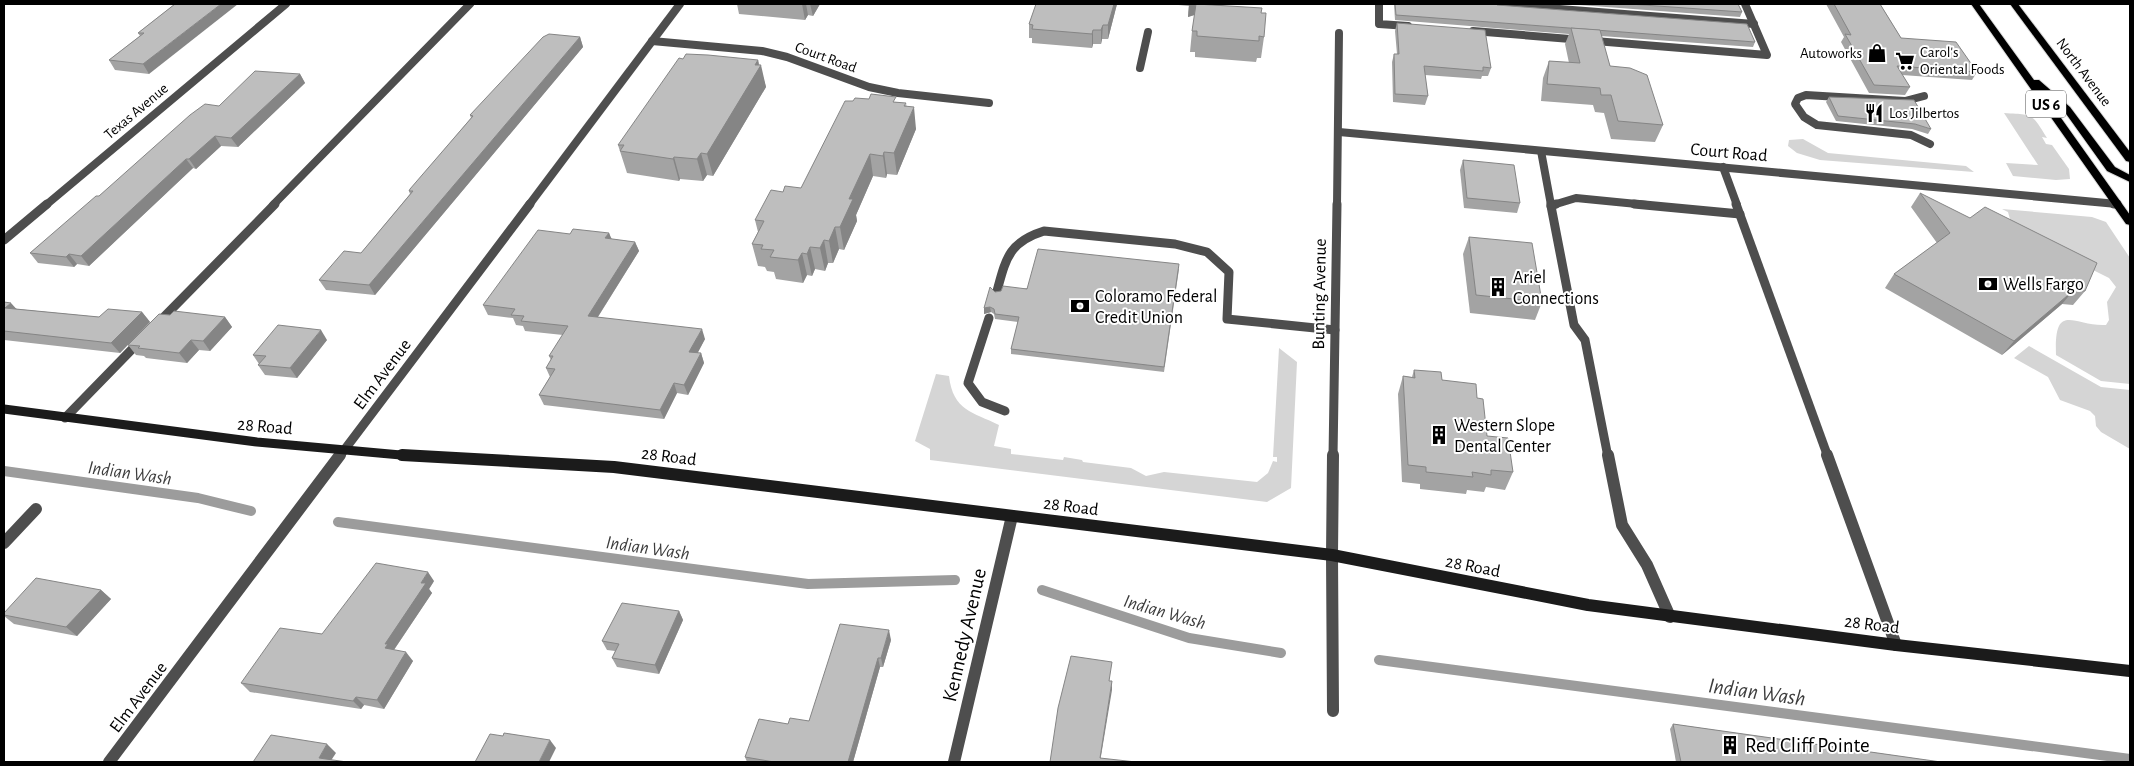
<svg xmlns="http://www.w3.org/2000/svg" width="2134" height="766" viewBox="0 0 2134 766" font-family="'Alegreya Sans',sans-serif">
<rect width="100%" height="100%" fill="#fff"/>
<g fill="#d5d5d5">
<path d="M2004 113C2033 115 2031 112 2047 138L2042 137 2046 144 2052 145 2069 169 2070 179 2056 180 2013 176 2006 163 2038 165Z"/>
<path d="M1803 139 1828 153 1966 166 1974 172 1820 160 1797 153 1788 146 1789 140Z"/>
<path d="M2002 209 2092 217 2106 222 2130 258V384L2101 381 2056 355C2054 300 2074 327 2106 325L2109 320 2107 302 2116 287 2109 278 2013 230 2008 212Z"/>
<path d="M2029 346 2101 387 2130 390V449L2101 432 2096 426 2095 416 2090 411 2060 400 2048 377 2014 358Z"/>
<path d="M1279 348 1297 362 1291 488 1267 502 930 460V449L915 441 936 374 949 376C953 411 973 412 999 425L994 446 1011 449V454L1063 460 1064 457 1082 460 1083 462 1131 468 1146 476 1164 472 1257 482 1268 473 1273 461 1277 462V457H1273Z"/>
</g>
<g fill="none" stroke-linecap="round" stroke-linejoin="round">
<g stroke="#9c9c9c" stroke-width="10">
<path d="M4 471 198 498 251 511"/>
<path d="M338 522 808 584 955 580"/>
<path d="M1042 590 1189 638 1281 653"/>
<path d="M1379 660 2130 759"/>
</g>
<g stroke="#dbdbdb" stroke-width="2">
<g id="primary">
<path d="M1971 4H1979L2034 80H2039L2070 107 2115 167 2130 175V182L2107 171 2064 111 2044 94 2130 215V225L2126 224Z"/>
<path d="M2010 4H2018L2130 152V162L2126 161Z"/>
</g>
</g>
<g stroke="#4e4e4e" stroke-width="8">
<path d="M1379 4V24L1408 26"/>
<path d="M1496 4 1754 24"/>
<path d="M1473 31 1767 55 1745 4"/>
<path d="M1140 68 1148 32"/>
<path d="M1924 96 1905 101 1806 95 1798 98 1795 104 1804 117 1817 125 1911 135 1930 144"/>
<path d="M1541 151 1551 205"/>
<path d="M273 205 470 4"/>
<path d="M1553 205 1576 198 1647 205"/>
</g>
<g stroke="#4e4e4e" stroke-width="9">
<path d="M1551 204V206L1556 204"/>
<path d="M1634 204 1740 214"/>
<path d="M1551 206 1574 325 1585 340 1608 457"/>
<path d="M997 291C1006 258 1009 242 1044 231L1175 244 1207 252 1229 272 1227 319 1335 330"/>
<path d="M989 318 968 383 982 402 1005 411"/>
<path d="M158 323 275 204"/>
<path d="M65 418 141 340"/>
</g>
<g stroke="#4e4e4e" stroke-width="12">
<path d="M1608 455 1622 525 1647 565 1670 617"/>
<path d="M4 543 36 509"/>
<path d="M1332 555 1333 711"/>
</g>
<g stroke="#4e4e4e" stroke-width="8">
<path d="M652 41 762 51 787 57 869 87 898 93 989 103"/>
<path d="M1339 132 2117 204"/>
<path d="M1723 167 1737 205"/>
<path d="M46 205 286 4"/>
<path d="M1337 205 1339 33"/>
</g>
<g stroke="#4e4e4e" stroke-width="9">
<path d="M1736 204 1828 457"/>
<path d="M2114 204H2117"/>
<path d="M4 240 47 204"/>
<path d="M1333 457 1337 204"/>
</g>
<g stroke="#4e4e4e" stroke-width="12">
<path d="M1827 455 1896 645"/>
<path d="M1332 555 1333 455"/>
<path d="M954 762 1012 516"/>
</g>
<path stroke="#4e4e4e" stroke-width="8" d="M529 205 680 4"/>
<path stroke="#4e4e4e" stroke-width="9" d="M339 457 530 204"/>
<path stroke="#4e4e4e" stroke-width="12" d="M109 762 340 455"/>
<path stroke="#1b1b1b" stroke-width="9" d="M4 409 257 442 423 457"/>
<path stroke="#1b1b1b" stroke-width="12" d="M402 455 614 467 1332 555 1588 605 1896 645 2130 671"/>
<use href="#primary" fill="#000" fill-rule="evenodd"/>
</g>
<g fill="#a3a3a3">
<path d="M175 4 149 74 115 70 109 60 140 36 138 33Z"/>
<path d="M737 4H820L813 16 808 15 805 20 739 14Z"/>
<path d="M1117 4 1108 39H1102L1101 44H1093L1092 48 1032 43V38H1029V24Z"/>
<path d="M1168 4H1225L1221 5 1261 13 1264 37 1261 58H1257L1256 62 1195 57V52H1190L1192 31 1195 15 1188 17 1189 6Z"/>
<path d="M1394 4H1496L1497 5 1755 42 1753 47 1601 36 1610 66 1663 125 1655 142 1611 139 1604 113 1595 112 1593 105 1541 101 1543 78 1549 61 1569 63 1565 44 1569 34 1395 20Z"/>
<path d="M1566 4H1738L1742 12 1740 17Z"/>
<path d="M1826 4H1880L1901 38 1977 72 1972 80 1902 75 1910 87 1905 95 1869 93 1841 42 1844 37Z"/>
<path d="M1397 23 1491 68 1488 76H1482L1481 79 1425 75 1428 96 1425 105 1393 102 1392 62 1394 54H1397L1395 31Z"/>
<path d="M580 37 583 47 375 295 326 290 319 280 361 253 410 194 409 191 471 118 470 115Z"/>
<path d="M758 60 766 87 713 176 707 175 703 181 680 179 679 181 627 173 618 145Z"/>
<path d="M300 74 305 83 238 147 221 146 196 169 193 168 89 266 77 264 74 267 38 263 30 253 99 196 219 106Z"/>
<path d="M1829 97 1931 129 1928 134 1912 129 1836 121 1826 102Z"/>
<path d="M853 101 897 102 906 107 916 129 897 175 887 174 886 178 873 176 856 215 857 221 844 250 839 249 833 263H828L825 271 815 269 812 276 807 275 803 283 776 279 774 272 767 271 765 267 758 266 752 244 758 232 755 220 783 192 801 188Z"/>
<path d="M1463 160 1520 203 1517 213 1464 208 1460 170Z"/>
<path d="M1920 193 2085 291 2073 305 2062 304 2002 355 1885 288 1894 274 1937 243 1911 207Z"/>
<path d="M609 233 611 239 635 242 639 251 598 317 705 339 697 353H701L704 363 688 395 677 393 664 419 544 405 539 395 550 377 546 368 551 360 549 356 563 335 525 331 523 326 516 325 513 318 488 315 483 305 570 234Z"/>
<path d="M1469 237 1542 302 1535 320 1470 313 1463 254Z"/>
<path d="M1179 269 1164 372 1011 354V349L1018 322 995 319 994 314 991 312 984 314V308L995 292Z"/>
<path d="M4 302 17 309 99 317 142 312 150 322 120 353 4 340Z"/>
<path d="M170 315 225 317 232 327 210 351 199 350 187 363 146 358 144 356 136 355 128 345Z"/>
<path d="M327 340 297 378 265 375 258 365 259 364 253 355Z"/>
<path d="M1414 370 1442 380 1477 398 1487 436 1513 472 1505 490 1486 487 1484 492 1467 490 1466 494 1420 489V484L1402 482 1398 394 1403 376 1412 377Z"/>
<path d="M434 581 429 589 432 593 394 650 413 661 384 709 364 705 361 709 250 692 241 683Z"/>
<path d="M101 590 111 599 77 636 14 624 4 616V613Z"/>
<path d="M679 611 683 620 659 674 617 667 612 658 615 651 607 650 602 641Z"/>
<path d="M891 640 883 667H880L853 762H747L745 757 788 724 809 721Z"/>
<path d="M1673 724 1941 762H1676L1670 729Z"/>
</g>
<g fill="#858585">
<path d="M221 4H238L149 74 143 64Z"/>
<path d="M802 4H806L808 15 805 20Z"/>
<path d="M810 4H820L813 16Z"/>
<path d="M1114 4H1117L1108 39V25Z"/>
<path d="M1189 4H1225L1188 17Z"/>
<path d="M1103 25 1102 39 1101 44V30Z"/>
<path d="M1093 30V44L1092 48V34Z"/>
<path d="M580 37 583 47 375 295 369 285Z"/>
<path d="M758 60 759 68 761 65 766 87 713 176 707 154Z"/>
<path d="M300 74 305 83 238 147 231 138Z"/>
<path d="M906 103 908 121 914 107 916 129 897 175 894 153Z"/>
<path d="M215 136 221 146 196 169 189 159Z"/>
<path d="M884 152 887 174 886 178 883 156Z"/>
<path d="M701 153 707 175 703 181 697 159Z"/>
<path d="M870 154 873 176 856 215 857 221 844 250 840 227 849 199Z"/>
<path d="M674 157 680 179 679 181 673 159Z"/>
<path d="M186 159 193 168 89 266 81 256Z"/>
<path d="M835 227 839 249 833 263 829 241Z"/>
<path d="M609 233 613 242 605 238Z"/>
<path d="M824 240 828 263 825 271 820 248Z"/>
<path d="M635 242 639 251 592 326 588 316Z"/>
<path d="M810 247 815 269 812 276 807 254Z"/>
<path d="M802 253 807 275 803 283 798 260Z"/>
<path d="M69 254 77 264 74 267 66 257Z"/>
<path d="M2074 290 2062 304 2002 355 2014 341Z"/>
<path d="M11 303 20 313 5 308Z"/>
<path d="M990 307 991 312 984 314V308Z"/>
<path d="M142 312 150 322 120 353 111 343Z"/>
<path d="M225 317 232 327 210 351 203 341Z"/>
<path d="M702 329 705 339 693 362 689 352Z"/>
<path d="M321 330 327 340 297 378 290 368Z"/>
<path d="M191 340 199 350 187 363 179 353Z"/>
<path d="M701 353 704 363 688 395 684 385Z"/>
<path d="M674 383 677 393 664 419 660 410Z"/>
<path d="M428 572 434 581 429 589 432 593 393 651 385 648V644L421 583Z"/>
<path d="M101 590 111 599 77 636 66 627Z"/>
<path d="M679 611 683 620 659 674 655 665Z"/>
<path d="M889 630 891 640 883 667 881 658Z"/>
<path d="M406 652 413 661 384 709 377 700Z"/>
<path d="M878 658 880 667 853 762H848Z"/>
<path d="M1112 681V690L1100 762V758Z"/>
<path d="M356 697 364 705 361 709 353 701Z"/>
<path d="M550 740 556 748 549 762H539Z"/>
<path d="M327 744 336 753 330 762 319 758Z"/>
</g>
<g fill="#bebebe" stroke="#858585">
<path d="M175 4H221L143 64 109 60 144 33H138Z"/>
<path d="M1036 4H1114L1108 25H1103L1101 30H1093L1092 34 1032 29 1033 25 1029 24Z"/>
<path d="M1196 4 1262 8 1261 13H1266L1264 37 1259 36V41L1197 36V31H1192Z"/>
<path d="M1395 4H1496L1497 5 1747 24 1755 42 1396 15Z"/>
<path d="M1629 4H1738L1742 12Z"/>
<path d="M1834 4H1880L1901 38 1956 42 1977 72 1897 66 1910 87 1874 85 1845 34 1851 35Z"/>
<path d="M1397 23 1485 30 1491 68 1483 67V71L1424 66 1428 96 1395 94 1394 54H1399Z"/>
<path d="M1571 28 1600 30 1610 66 1630 68 1647 75 1663 125 1618 121 1611 95H1601L1600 88 1547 84 1549 61 1580 63Z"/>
<path d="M549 34 580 37 369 285 319 280 344 251 361 253 413 191H409L410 189 473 116 470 115 543 37Z"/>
<path d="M686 54 708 55 758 60 755 65H761L707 154 701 153 697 159 674 157 673 159 620 151 624 145H618L679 58 683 59Z"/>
<path d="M255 71 300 74 231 138 215 136 189 159H186L81 256 69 254 66 257 30 253 96 196H99L190 115 205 104 219 106Z"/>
<path d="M871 94 896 97 893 102 906 103 904 106 914 107 894 153 884 152 883 156 870 154 849 199H853L840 227H835L829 241 824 240 820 248 810 247 807 254 802 253 798 260 770 257 774 250 761 249 763 245 752 244 764 221 755 220 771 190 783 192 785 186 801 188 845 101H853L855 98 869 99Z"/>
<path d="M1829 97 1914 100 1931 129 1915 124 1838 116Z"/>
<path d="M1463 160 1514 165 1520 203 1467 198Z"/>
<path d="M1920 193 1970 218 1985 207 2097 263 2085 291 2074 290 2014 341 1894 274 1950 233Z"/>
<path d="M573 229 609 233 605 238 635 242 588 316 702 329 689 352 701 353 684 385 674 383 660 410 539 395 555 369 546 368 553 356H549L568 326 521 321 524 316 511 315 515 309 483 305 538 230 570 234Z"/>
<path d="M1469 237 1532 243 1542 302 1476 295Z"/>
<path d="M1038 249 1179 264 1164 367 1011 349 1019 317 995 314 994 309 990 307 984 308 990 287 995 292 1001 291 1003 286 1027 289Z"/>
<path d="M4 302 11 303 5 308 99 317 108 309 142 312 111 343 4 331Z"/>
<path d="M174 311 225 317 203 341 191 340 179 353 138 348 140 346 128 345 159 314 170 315Z"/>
<path d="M278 325 321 330 290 368 258 365 266 356 253 355Z"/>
<path d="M1414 370 1441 372 1442 380 1476 384 1477 398 1483 399 1487 436 1508 438 1513 472 1491 470V475L1472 472 1473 477 1426 472V467L1408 465 1403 376 1415 378Z"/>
<path d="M376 563 428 572 421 583H426L385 644H388L385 648 406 652 377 700 356 697 353 701 241 683 280 628 322 634Z"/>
<path d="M36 578 101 590 66 627 4 615V613Z"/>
<path d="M622 603 679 611 655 665 612 658 619 644 602 641Z"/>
<path d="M840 624 889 630 881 658H878L848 762H774L745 757 759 719 788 724 790 718 809 721Z"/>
<path d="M1071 656 1112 662 1109 681H1112L1100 758 1136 762H1050L1058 708Z"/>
<path d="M1673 724 1941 762H1681Z"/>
<path d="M504 733 550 740 539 762H475L490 734 503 736Z"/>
<path d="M271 735 327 744 319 758 347 762H253Z"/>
</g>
<defs>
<g id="shop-bare" transform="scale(1.5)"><path d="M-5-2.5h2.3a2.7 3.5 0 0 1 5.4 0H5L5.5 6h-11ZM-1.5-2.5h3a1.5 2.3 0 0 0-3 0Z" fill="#000" stroke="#fff" stroke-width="2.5" paint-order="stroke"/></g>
<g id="supermarket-bare" transform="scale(1.5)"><path d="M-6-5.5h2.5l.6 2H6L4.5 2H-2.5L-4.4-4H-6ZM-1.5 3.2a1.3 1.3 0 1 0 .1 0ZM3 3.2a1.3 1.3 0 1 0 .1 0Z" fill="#000" stroke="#fff" stroke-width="2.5" paint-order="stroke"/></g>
<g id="restaurant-bare" transform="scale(1.5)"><path d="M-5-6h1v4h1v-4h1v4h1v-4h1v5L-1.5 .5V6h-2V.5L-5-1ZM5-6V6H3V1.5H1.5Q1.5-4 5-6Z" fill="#000" stroke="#fff" stroke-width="2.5" paint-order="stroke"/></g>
<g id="bank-bare" transform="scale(1.5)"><path d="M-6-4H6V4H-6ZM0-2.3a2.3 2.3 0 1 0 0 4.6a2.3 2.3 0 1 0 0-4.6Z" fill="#000" stroke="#fff" stroke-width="2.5" paint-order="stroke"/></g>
<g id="building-bare" transform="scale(1.5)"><path d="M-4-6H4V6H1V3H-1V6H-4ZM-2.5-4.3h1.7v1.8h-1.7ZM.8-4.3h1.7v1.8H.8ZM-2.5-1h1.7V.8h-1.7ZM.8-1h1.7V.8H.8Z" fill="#000" stroke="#fff" stroke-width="2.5" paint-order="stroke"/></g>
</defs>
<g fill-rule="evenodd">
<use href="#shop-bare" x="1877" y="53"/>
<use href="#supermarket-bare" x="1905" y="61"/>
<use href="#restaurant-bare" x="1874" y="113"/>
<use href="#bank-bare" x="1988" y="284"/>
<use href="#building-bare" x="1498" y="287"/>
<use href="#bank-bare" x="1080" y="306"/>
<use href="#building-bare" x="1439" y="435"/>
<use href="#building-bare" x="1730" y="745"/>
</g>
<g text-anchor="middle" stroke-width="4" stroke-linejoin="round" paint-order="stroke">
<g font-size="15" fill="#000" stroke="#fff" text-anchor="start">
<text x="1920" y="57">Carol's<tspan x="1920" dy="17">Oriental Foods</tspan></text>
<text x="1862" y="58" text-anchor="end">Autoworks</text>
<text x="1889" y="118">Los Jilbertos</text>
</g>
<g font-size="15" fill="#000" stroke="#fff">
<text transform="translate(826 57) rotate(20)" y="5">Court Road</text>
<text transform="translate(2084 72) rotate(53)" y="5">North Avenue</text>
<text transform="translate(136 111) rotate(-40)" y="5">Texas Avenue</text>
</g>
<rect fill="#fff" stroke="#4c4c4c" stroke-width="1" x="2026" y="90.5" width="40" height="27" rx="4"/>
<g font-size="16" font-weight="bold" fill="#000">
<text x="2046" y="110">US 6</text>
</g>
<g font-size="18" fill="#000" stroke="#fff">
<text transform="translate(1729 152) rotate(5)" y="6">Court Road</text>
<text transform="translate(1319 294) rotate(-89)" y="6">Bunting Avenue</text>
<text transform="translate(382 374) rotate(-53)" y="6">Elm Avenue</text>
<text transform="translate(265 426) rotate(5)" y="6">28 Road</text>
<text transform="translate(669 456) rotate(7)" y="6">28 Road</text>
<text transform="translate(1071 506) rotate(7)" y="6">28 Road</text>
<text transform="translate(1473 566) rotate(11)" y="6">28 Road</text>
<text transform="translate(1872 624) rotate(7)" y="6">28 Road</text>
<text transform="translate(138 697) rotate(-53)" y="6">Elm Avenue</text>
</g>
<g font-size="18" fill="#000" stroke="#fff" text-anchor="start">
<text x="1513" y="283">Ariel<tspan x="1513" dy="21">Connections</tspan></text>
<text x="2003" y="290">Wells Fargo</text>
<text x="1095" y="302">Coloramo Federal<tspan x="1095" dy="21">Credit Union</tspan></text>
<text x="1454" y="431">Western Slope<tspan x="1454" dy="21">Dental Center</tspan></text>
</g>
<g font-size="19" font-style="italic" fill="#3d3d3d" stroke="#fff">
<text transform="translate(130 472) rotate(8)" y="7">Indian Wash</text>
<text transform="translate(648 547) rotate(8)" y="7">Indian Wash</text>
<text transform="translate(1165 611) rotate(16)" y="7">Indian Wash</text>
</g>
<g font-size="21" fill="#000" stroke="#fff">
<text transform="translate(964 635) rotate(-77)" y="7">Kennedy Avenue</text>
</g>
<g font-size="21" fill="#000" stroke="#fff" text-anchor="start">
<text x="1745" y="752">Red Cliff Pointe</text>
</g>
<g font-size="22" font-style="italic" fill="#3d3d3d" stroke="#fff">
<text transform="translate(1757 691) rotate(8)" y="8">Indian Wash</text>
</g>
</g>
<rect width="2134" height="766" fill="none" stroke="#000000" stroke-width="10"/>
</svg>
